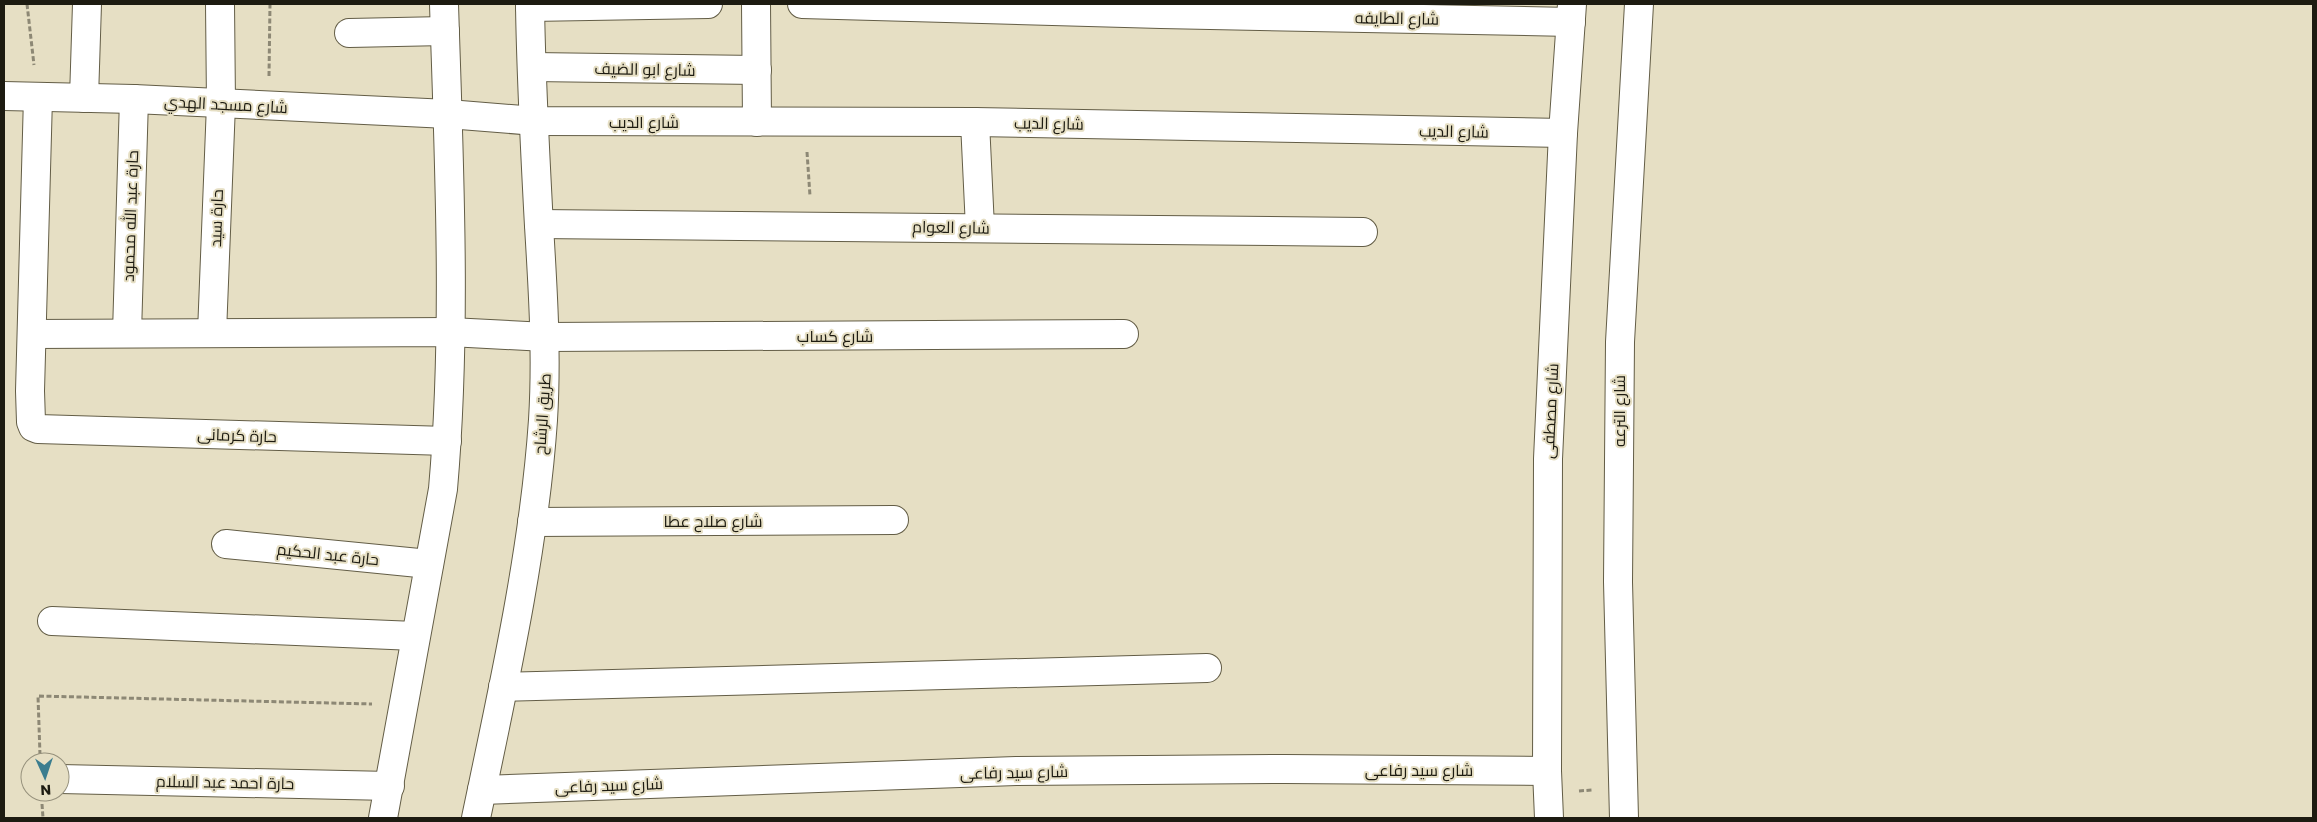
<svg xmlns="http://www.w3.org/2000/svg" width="2317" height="822" viewBox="0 0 2317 822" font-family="Poppins,Cairo,sans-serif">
<rect width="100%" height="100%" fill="#e6dfc4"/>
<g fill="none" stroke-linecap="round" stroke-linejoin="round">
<g stroke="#635d46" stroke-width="30">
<g id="street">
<path d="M756 4 757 122"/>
<path d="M802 4 1161 14 1571 22"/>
<path d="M530 7 708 4"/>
<path d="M349 33 445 31"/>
<path d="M533 67 757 70"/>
<path d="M4 96 134 99 448 114 535 121 975 122 1563 133"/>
<path d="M38 97 30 391 31 422 33 427 38 429 447 441"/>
<path d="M84 98 87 4"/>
<path d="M975 122 980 228"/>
<path d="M539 224 1363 232"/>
<path d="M127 333 134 99"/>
<path d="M212 333 221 104 220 4"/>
<path d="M32 334 450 332 546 337 1124 334"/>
<path d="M532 522 894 520"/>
<path d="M226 544 429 564"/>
<path d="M52 621 415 636"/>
<path d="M503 687 1207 668"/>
<path d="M60 779 390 786"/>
<path d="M482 790 1016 771 1285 769 1547 771"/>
<path d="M383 818 443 489C457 330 449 163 444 4"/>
<path d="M476 818C503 689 534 552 543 420 547 355 543 291 539 226 535 152 531 78 530 4"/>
<path d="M1549 818 1547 771 1548 459 1563 133 1572 4"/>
<path d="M1624 818 1618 582 1620 342 1639 4"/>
</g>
</g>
<g stroke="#8d8875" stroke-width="3" stroke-dasharray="5 2.5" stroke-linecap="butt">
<path d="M27 4 34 65"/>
<path d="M269 76 270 4"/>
<path d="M807 152 810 196"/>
<path d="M40 755 38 696 372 704"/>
<path d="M1579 791 1592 790"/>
<path d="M42 804 43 818"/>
</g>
<use href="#street" stroke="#fff" stroke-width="28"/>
</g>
<g text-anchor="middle" stroke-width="4" stroke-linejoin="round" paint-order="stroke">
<g font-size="16" fill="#1d1b11" stroke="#e6dfc4">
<text transform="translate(1397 18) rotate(1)" y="6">شارع الطايفه</text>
<text transform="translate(645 69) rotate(1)" y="6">شارع ابو الضيف</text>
<text transform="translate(226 104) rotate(3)" y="6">شارع مسجد الهدي</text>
<text x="644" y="128">شارع الديب</text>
<text transform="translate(1049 123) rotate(1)" y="6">شارع الديب</text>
<text transform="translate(1454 131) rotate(1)" y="6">شارع الديب</text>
<text transform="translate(130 216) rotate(-88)" y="6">حارة عبد الله محمود</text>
<text transform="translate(216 218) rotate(-88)" y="6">حارة سيد</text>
<text transform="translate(951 227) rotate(1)" y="6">شارع العوام</text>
<text x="835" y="342">شارع كساب</text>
<text transform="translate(1550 411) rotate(-87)" y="6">شارع مصطفى</text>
<text transform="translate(1619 411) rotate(-90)" y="6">شارع الترعه</text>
<text transform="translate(542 414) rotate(-86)" y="6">طريق الرشاح</text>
<text transform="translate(237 435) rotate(2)" y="6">حارة كرمانى</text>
<text x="713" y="527">شارع صلاح عطا</text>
<text transform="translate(328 554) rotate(6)" y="6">حارة عبد الحكيم</text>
<text x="1419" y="776">شارع سيد رفاعى</text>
<text transform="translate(1014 772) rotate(-1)" y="6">شارع سيد رفاعى</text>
<text transform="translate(225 782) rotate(1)" y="6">حارة احمد عبد السلام</text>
<text transform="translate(609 785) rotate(-2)" y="6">شارع سيد رفاعى</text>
</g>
</g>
<rect width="2317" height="822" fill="none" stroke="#1d1b11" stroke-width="10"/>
<g transform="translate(45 777) rotate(177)"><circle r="24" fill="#e6dfc4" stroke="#96917c"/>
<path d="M0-4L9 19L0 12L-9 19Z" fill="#3b7d8f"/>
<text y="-8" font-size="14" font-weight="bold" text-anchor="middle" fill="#1d1b11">N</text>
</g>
</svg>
